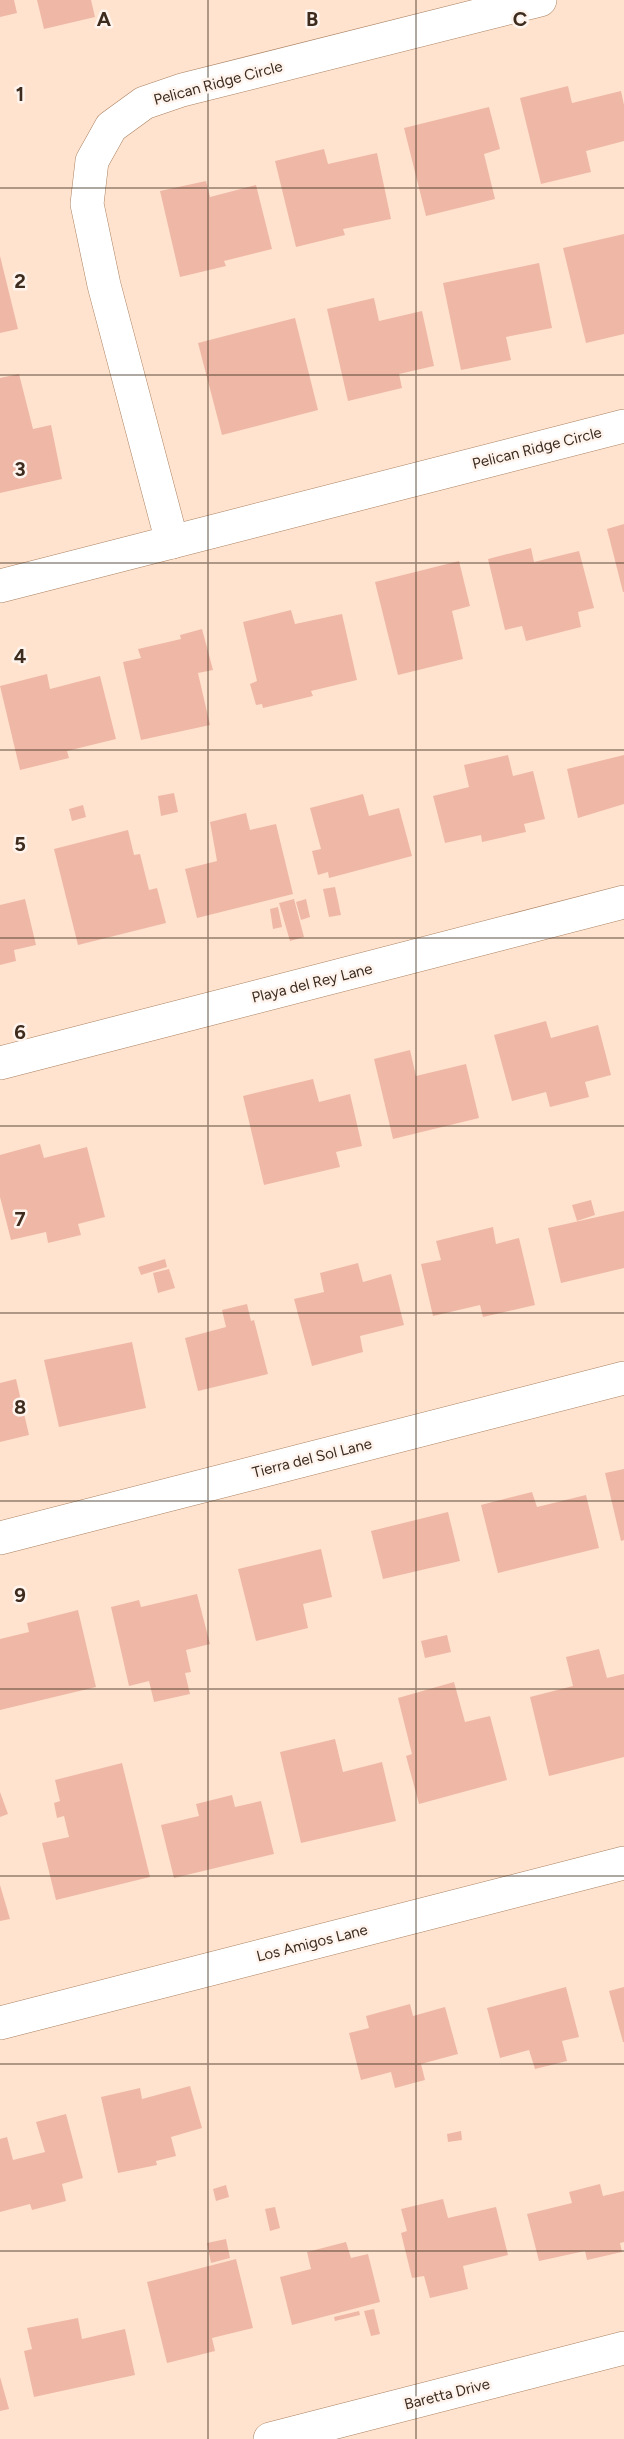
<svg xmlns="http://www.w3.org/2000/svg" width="624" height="2439" viewBox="0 0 624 2439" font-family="Figtree,sans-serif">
<rect width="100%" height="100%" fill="#ffe3ce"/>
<g fill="#efb8a6">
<path d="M0 0H14L17 13 0 17Z"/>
<path d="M37 0H91L95 17 44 29Z"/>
<path d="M568 86 572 103 621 91 624 105V141L586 151 591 172 541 184 520 98Z"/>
<path d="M489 107 500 149 484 154 495 199 426 216 404 128Z"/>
<path d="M324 149 328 164 377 153 391 219 343 229 345 235 296 247 275 161Z"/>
<path d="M206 181 210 197 256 185 272 249 224 261 226 266 180 277 160 191Z"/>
<path d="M624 234V334L586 343 563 248Z"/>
<path d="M0 256 18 329 0 333Z"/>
<path d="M539 263 552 328 506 337 511 360 461 370 443 283Z"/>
<path d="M374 298 379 321 422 311 434 366 399 374 402 388 348 401 327 309Z"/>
<path d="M295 318 318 410 222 435 198 343Z"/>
<path d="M19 374 33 429 51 425 62 479 0 493V378Z"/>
<path d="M624 524V592H623L607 529Z"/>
<path d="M531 548 534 562 579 551 594 608 578 612 581 627 526 641 522 626 505 630 488 559Z"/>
<path d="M459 561 470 606 452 611 463 659 398 675 375 582Z"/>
<path d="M291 610 295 624 342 614 357 680 311 691 313 696 263 708 262 704 256 705 250 684 257 681 243 622Z"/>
<path d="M202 629 213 670 198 673 210 725 141 740 123 662 141 658 138 649 181 639 180 635Z"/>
<path d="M47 674 50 689 100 676 116 739 67 751 69 758 20 770 0 686Z"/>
<path d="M508 755 513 776 533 771 545 819 524 824 526 832 482 842 481 835 445 843 433 796 469 787 464 765Z"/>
<path d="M624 755V804L578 818 567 769Z"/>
<path d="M174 793 178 812 161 816 158 796Z"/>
<path d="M363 794 369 816 399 808 412 856 329 878 328 872 318 875 312 851 321 849 310 808Z"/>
<path d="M83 805 86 817 72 821 69 809Z"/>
<path d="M246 813 250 830 276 824 293 894 197 918 185 869 217 861 210 822Z"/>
<path d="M128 830 134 855 140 854 149 890 157 888 166 923 78 945 54 849Z"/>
<path d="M335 887 341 915 329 917 323 889Z"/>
<path d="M25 899 36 945 14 950 16 961 0 965V905Z"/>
<path d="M294 899 304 937 290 941 279 903Z"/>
<path d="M306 899 310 917 301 920 296 902Z"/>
<path d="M278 907 282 927 273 929 270 909Z"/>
<path d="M546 1021 551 1038 598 1025 611 1075 585 1082 589 1097 550 1107 546 1092 512 1101 494 1035Z"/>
<path d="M410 1050 416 1076 466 1064 479 1118 393 1139 374 1059Z"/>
<path d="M313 1079 319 1102 350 1094 362 1146 336 1152 340 1167 264 1185 243 1096Z"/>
<path d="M40 1144 44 1158 87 1147 105 1217 78 1224 81 1235 48 1243 46 1232 11 1240 0 1197V1155Z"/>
<path d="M591 1200 595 1215 577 1221 572 1205Z"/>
<path d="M624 1211V1268L561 1283 548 1228Z"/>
<path d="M493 1227 496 1244 519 1238 535 1305 483 1317 480 1305 433 1316 421 1264 441 1260 436 1241Z"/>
<path d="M165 1259 167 1267 141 1275 138 1267Z"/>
<path d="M358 1263 363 1282 391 1274 404 1325 360 1336 363 1352 312 1366 294 1299 324 1292 320 1273Z"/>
<path d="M169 1269 175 1288 158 1293 153 1273Z"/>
<path d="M247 1304 251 1321 254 1320 268 1374 198 1391 185 1338 226 1327 222 1310Z"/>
<path d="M132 1342 146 1408 59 1427 44 1360Z"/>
<path d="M16 1379 29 1435 0 1442V1383Z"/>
<path d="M624 1469V1540L621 1541 605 1473Z"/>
<path d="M532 1492 537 1507 586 1495 599 1548 498 1573 481 1505Z"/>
<path d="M448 1512 460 1561 383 1579 371 1531Z"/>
<path d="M321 1549 332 1597 303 1604 308 1628 256 1641 238 1569Z"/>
<path d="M197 1594 210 1644 186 1650 191 1672 185 1673 190 1694 154 1702 149 1681 129 1686 111 1607 139 1600 141 1607Z"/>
<path d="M78 1610 96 1687 0 1710V1639L29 1632 27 1623Z"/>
<path d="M447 1635 451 1652 425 1658 421 1641Z"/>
<path d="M599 1649 607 1678 624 1674V1757L549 1776 530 1697 573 1686 566 1657Z"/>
<path d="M454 1682 465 1722 490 1716 507 1780 419 1804 406 1756 412 1754 398 1698Z"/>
<path d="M335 1739 343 1772 382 1762 396 1821 301 1843 280 1752Z"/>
<path d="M122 1763 150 1877 56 1900 42 1843 69 1837 64 1816 57 1818 54 1803 60 1801 55 1780Z"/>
<path d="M0 1792 8 1814 0 1817Z"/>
<path d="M232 1795 235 1807 261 1801 274 1854 174 1878 161 1825 199 1816 196 1804Z"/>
<path d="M0 1885 10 1919 0 1921Z"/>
<path d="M566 1987 579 2037 562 2041 567 2061 535 2069 529 2050 500 2058 487 2008Z"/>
<path d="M624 1987V2042H623L609 1991Z"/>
<path d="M410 2004 413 2016 445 2007 458 2054 421 2064 425 2080 395 2088 391 2072 361 2080 349 2033 369 2028 366 2016Z"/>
<path d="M190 2086 202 2128 171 2137 176 2156 156 2161 157 2165 118 2173 101 2097 140 2088 142 2099Z"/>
<path d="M66 2114 83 2178 62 2184 66 2201 32 2210 30 2204 0 2212V2139L7 2137 13 2160 45 2152 36 2122Z"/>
<path d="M461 2131 462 2140 448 2142 447 2134Z"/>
<path d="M600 2184 603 2196 624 2191V2242L620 2243 622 2252 587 2260 585 2251 539 2261 527 2214 572 2203 569 2192Z"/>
<path d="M226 2185 229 2197 216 2201 213 2189Z"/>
<path d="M443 2199 448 2218 496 2207 508 2255 463 2266 468 2289 430 2298 424 2276 412 2278 401 2233 407 2231 401 2209Z"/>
<path d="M275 2207 280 2228 270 2231 265 2209Z"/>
<path d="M226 2239 230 2258 211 2263 207 2243Z"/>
<path d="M346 2242 351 2258 368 2254 380 2302 292 2325 280 2277 311 2269 307 2252Z"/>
<path d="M236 2259 253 2328 212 2338 215 2351 167 2363 147 2282Z"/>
<path d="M374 2309 380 2334 371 2336 364 2311Z"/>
<path d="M359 2311 360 2315 335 2321 334 2317Z"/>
<path d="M78 2318 82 2339 125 2329 135 2375 34 2397 24 2351 32 2349 27 2328Z"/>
<path d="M0 2377 9 2409 0 2411Z"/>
</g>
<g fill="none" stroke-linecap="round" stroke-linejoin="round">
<g stroke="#aa8060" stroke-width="34">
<g id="minor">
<path d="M172 542 104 285 87 204 92 161 111 127 144 103 182 90 540 0"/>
<path d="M0 586 624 426"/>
<path d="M0 1063 624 902"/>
<path d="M0 1538 624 1378"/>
<path d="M0 2023 624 1863"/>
<path d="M270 2439 624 2348"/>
</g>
</g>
<use href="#minor" stroke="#fff" stroke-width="33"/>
</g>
<path fill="none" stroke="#3d2b1e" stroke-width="1.5" stroke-opacity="0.55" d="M208 0V2439M416 0V2439M0 188H624M0 375H624M0 563H624M0 750H624M0 938H624M0 1126H624M0 1313H624M0 1501H624M0 1689H624M0 1876H624M0 2064H624M0 2251H624"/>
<g text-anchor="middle" stroke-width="5" stroke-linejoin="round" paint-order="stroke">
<g font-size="15" fill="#3d2b1e" stroke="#fef4ed">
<text transform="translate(218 83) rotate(-15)" y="5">Pelican Ridge Circle</text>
<text transform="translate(537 448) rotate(-14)" y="5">Pelican Ridge Circle</text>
<text transform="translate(312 983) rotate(-14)" y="5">Playa del Rey Lane</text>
<text transform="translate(312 1458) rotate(-14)" y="5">Tierra del Sol Lane</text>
<text transform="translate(312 1943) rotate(-14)" y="5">Los Amigos Lane</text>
<text transform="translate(447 2394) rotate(-14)" y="5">Baretta Drive</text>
</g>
</g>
<g font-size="20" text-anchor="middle" font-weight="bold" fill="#3d2b1e" stroke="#fef4ed" stroke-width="5" stroke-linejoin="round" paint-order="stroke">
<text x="104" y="26">A</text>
<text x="312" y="26">B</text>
<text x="520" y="26">C</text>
<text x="20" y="101">1</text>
<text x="20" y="288">2</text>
<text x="20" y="476">3</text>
<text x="20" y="663">4</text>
<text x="20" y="851">5</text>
<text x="20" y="1039">6</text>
<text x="20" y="1226">7</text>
<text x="20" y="1414">8</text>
<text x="20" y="1602">9</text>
</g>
</svg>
